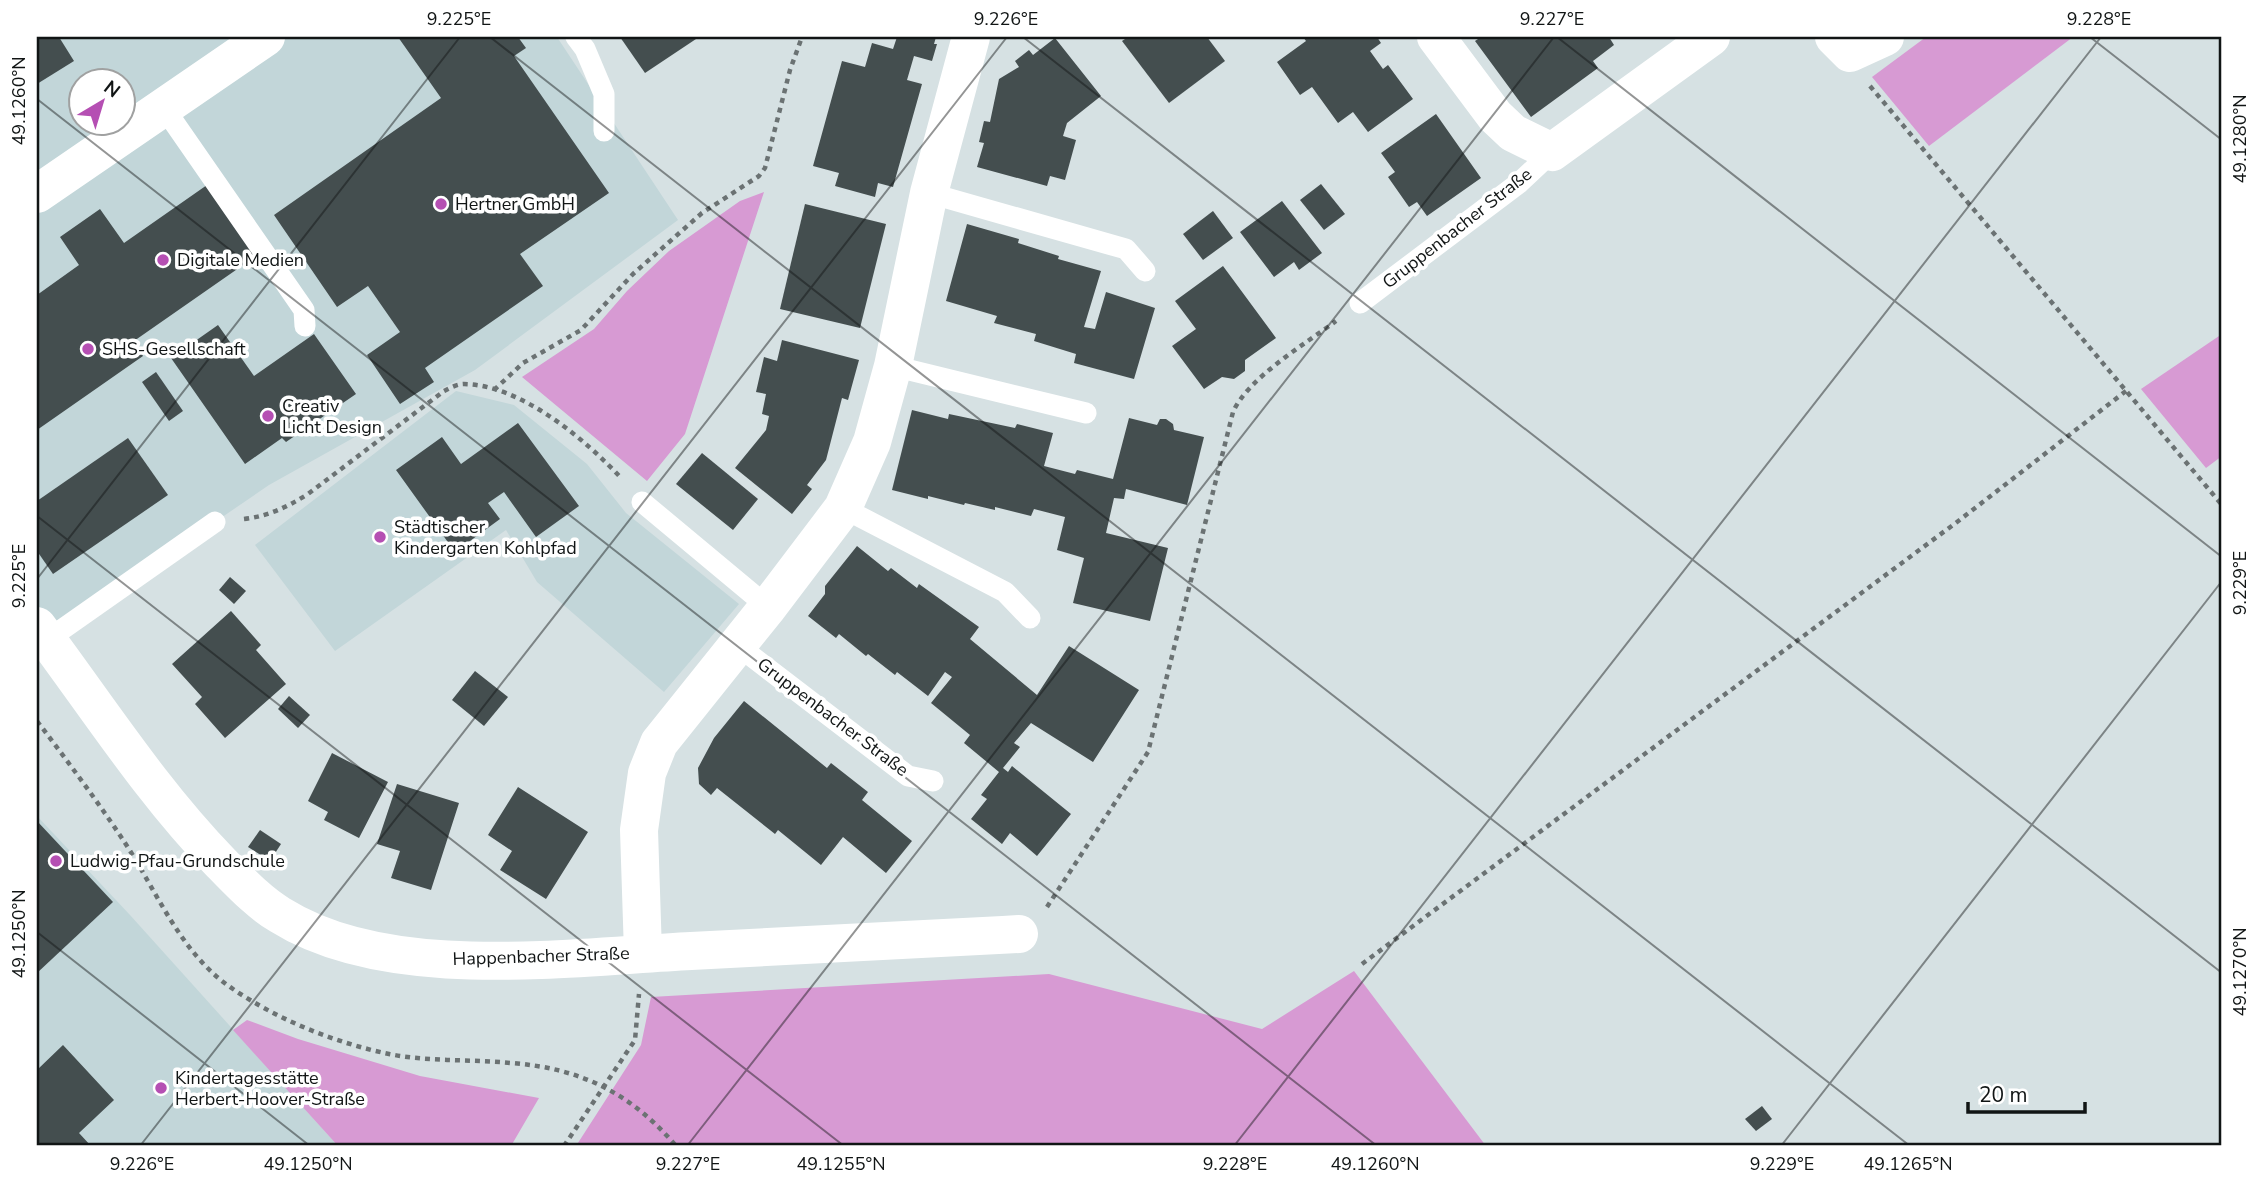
<svg xmlns="http://www.w3.org/2000/svg" width="2259" height="1183" viewBox="0 0 2259 1183" font-family="'Nunito Sans',sans-serif">
<rect width="100%" height="100%" fill="#d6e1e3"/>
<g fill="#c2d6d9" fill-rule="evenodd">
<path d="M37 37H557L678 220 475 370 269 485 37 644ZM80 80H122V122H80Z"/>
<path d="M456 391 514 405 587 464 626 513 739 604 664 692 537 582 506 530 335 651 255 545Z"/>
<path d="M37 816 130 915 338 1146H37Z"/>
</g>
<g fill="#d79ad3">
<path d="M1926 37H2073L1929 146 1872 77Z"/>
<path d="M764 192 685 434 647 481 522 377 594 329 627 291 669 251 740 201Z"/>
<path d="M2222 334V456L2206 468 2141 389Z"/>
<path d="M1354 971 1486 1146H576L641 1045 651 997 1049 974 1262 1029Z"/>
<path d="M247 1020 298 1039 420 1076 539 1098 511 1146H338L233 1030Z"/>
</g>
<g fill="#444e4f">
<path d="M37 37H59L74 61 37 84Z"/>
<path d="M398 37H518L526 48 514 56 609 193 520 254 543 286 425 368 434 382 400 404 367 355 400 332 368 286 337 307 274 215 441 98Z"/>
<path d="M620 37H699L645 73Z"/>
<path d="M897 37H936L934 44H937L932 61 914 56 907 80 922 84 893 187 878 183 875 197 835 186 839 173 813 166 842 61 865 67 872 43 893 49Z"/>
<path d="M1128 37H1207L1225 61 1169 103 1122 41Z"/>
<path d="M1303 37H1377L1381 43 1370 51 1383 69 1388 65 1413 99 1368 132 1353 112 1338 123 1312 87 1300 95 1277 62 1306 41Z"/>
<path d="M1481 37H1609L1614 45 1593 61 1598 68 1531 117 1475 41Z"/>
<path d="M1055 38 1101 96 1067 123 1063 136 1076 140 1065 180 1050 176 1047 186 977 167 984 143 979 142 984 121 990 122 999 79 1019 67 1015 61 1029 50 1033 55Z"/>
<path d="M1436 114 1481 178 1427 216 1417 202 1409 207 1388 177 1395 172 1381 153Z"/>
<path d="M1321 184 1345 214 1324 230 1300 200Z"/>
<path d="M207 185 256 256 134 341 143 356 37 430V295L79 265 60 237 100 209 124 243Z"/>
<path d="M1282 201 1322 253 1299 270 1294 262 1274 277 1240 232Z"/>
<path d="M805 204 886 224 860 328 780 309Z"/>
<path d="M1213 211 1233 238 1203 260 1183 234Z"/>
<path d="M967 224 1019 239 1018 243 1059 256 1058 259 1101 271 1084 327 1095 329 1106 292 1155 308 1134 379 1074 363 1076 354 1034 341 1036 334 994 323 997 316 946 301Z"/>
<path d="M1223 266 1276 338 1245 360V371L1234 379 1222 377 1204 389 1172 346 1196 329 1175 301Z"/>
<path d="M218 325 254 376 314 334 356 394 286 442 282 438 245 464 171 358Z"/>
<path d="M782 340 859 360 848 400 842 398 826 460 807 485 812 489 792 514 735 468 766 430 769 416 762 414 766 394 756 392 764 357 777 361Z"/>
<path d="M156 372 183 411 169 421 142 382Z"/>
<path d="M912 410 948 419 949 414 1015 428 1017 424 1053 433 1044 466 1075 474 1077 470 1113 479 1129 418 1157 425 1160 419H1166L1173 424 1174 430 1204 437 1187 505 1126 489 1124 499 1114 498 1106 533 1168 548 1150 621 1073 603 1084 558 1057 550 1065 517 1034 509 1031 516 995 507V510L965 503 964 505 928 496V499L892 490Z"/>
<path d="M518 423 579 506 536 537 504 492 488 503 500 519 455 552 396 470 442 437 461 464Z"/>
<path d="M128 438 168 495 53 574 37 551V501Z"/>
<path d="M702 453 758 499 733 530 676 484Z"/>
<path d="M857 546 888 571 891 568 917 588 919 584 979 627 970 639 1037 695 1069 646 1139 690 1093 762 1031 723 1014 743 1020 747 1003 768 1008 772 1012 766 1071 814 1037 856 1010 833 1002 844 971 819 987 799 981 795 999 772 964 743 970 735 931 703 952 677 945 672 928 696 897 672 895 675 868 654 866 656 839 634 836 638 808 616 825 594V586Z"/>
<path d="M230 577 246 591 234 604 219 590Z"/>
<path d="M231 611 261 645 256 650 286 684 225 738 195 704 202 697 172 664Z"/>
<path d="M475 671 508 697 484 726 452 700Z"/>
<path d="M289 696 310 715 298 728 278 709Z"/>
<path d="M744 701 827 768 831 763 868 792 862 800 912 841 886 873 843 837 821 865 778 830 775 834 717 788 711 795 699 784 698 768 714 738Z"/>
<path d="M332 753 388 782 359 838 324 820 328 812 308 801Z"/>
<path d="M397 784 459 803 431 890 391 878 400 851 377 844Z"/>
<path d="M518 787 588 832 546 899 500 870 512 851 488 835Z"/>
<path d="M37 821 113 902 37 973Z"/>
<path d="M260 830 281 844 270 861 248 847Z"/>
<path d="M63 1045 114 1100 79 1133 91 1146H37V1070Z"/>
<path d="M1762 1106 1772 1119 1756 1131 1745 1119Z"/>
</g>
<g fill="none" stroke-linecap="round" stroke-linejoin="round">
<g stroke="#6b7273" stroke-width="4.5" stroke-dasharray="5 5" stroke-linecap="butt">
<path d="M1870 86 2222 505"/>
<path d="M494 390 523 363 581 330 633 274 668 243 702 213 759 176 765 168 790 70 802 37"/>
<path d="M244 519C269 516 287 507 308 494L444 391C450 388 457 384 464 384 521 385 585 439 622 479"/>
<path d="M37 721C68 762 99 803 127 846 159 896 182 955 233 989 278 1020 336 1043 389 1054 429 1062 471 1059 511 1063 580 1068 631 1093 676 1146"/>
<path d="M1047 907 1148 752 1233 412C1248 378 1305 344 1336 321"/>
<path d="M1362 964 1957 522 2126 391"/>
<path d="M564 1146 635 1040 639 994"/>
</g>
<g stroke="#fff" stroke-width="21">
<path d="M576 37 585 49 604 94V131"/>
<path d="M164 108 304 310 305 326"/>
<path d="M929 193 1126 249 1145 271"/>
<path d="M1360 303 1519 183 1552 152"/>
<path d="M893 366 1086 413"/>
<path d="M642 502 768 607"/>
<path d="M843 508 1005 592 1030 618"/>
<path d="M47 640 215 522"/>
<path d="M737 645 908 776 933 781"/>
</g>
<g stroke="#fff" stroke-width="38">
<path d="M1436 37 1495 116 1513 133 1552 152 1711 37"/>
<path d="M1834 37 1850 53 1885 37"/>
<path d="M37 194 266 37"/>
<path d="M37 626C97 706 151 791 221 863 239 881 258 902 280 915 388 983 569 957 691 951 801 945 910 940 1019 934"/>
<path d="M643 953 639 830 647 773 659 743 768 607 843 508 872 442 893 366 929 193 971 37"/>
</g>
</g>
<path fill="none" stroke="#111515" stroke-width="2" stroke-opacity="0.45" d="M490 37 1910 1146M1023 37 2222 973M1557 37 2222 557M2090 37 2222 140M37 99 1377 1146M37 516 844 1146M37 579 460 37M37 932 310 1146M140 1146 1007 37M687 1146 1554 37M1234 1146 2101 37M1781 1146 2222 581"/>
<g fill="#b54fb3" stroke="#fff" stroke-width="2.5">
<circle cx="441" cy="204" r="7"/>
<circle cx="163" cy="260" r="7"/>
<circle cx="88" cy="349" r="7"/>
<circle cx="268" cy="416" r="7"/>
<circle cx="380" cy="537" r="7"/>
<circle cx="56" cy="861" r="7"/>
<circle cx="161" cy="1088" r="7"/>
</g>
<g text-anchor="middle" stroke-width="7" stroke-linejoin="round" paint-order="stroke">
<g font-size="18" fill="#111515" stroke="#fff" text-anchor="start">
<text x="455" y="210">Hertner GmbH</text>
<text x="177" y="266">Digitale Medien</text>
<text x="102" y="355">SHS-Gesellschaft</text>
<text x="282" y="412">Creativ<tspan x="282" dy="21">Licht Design</tspan></text>
<text x="394" y="533">Städtischer<tspan x="394" dy="21">Kindergarten Kohlpfad</tspan></text>
<text x="70" y="867">Ludwig-Pfau-Grundschule</text>
<text x="175" y="1084">Kindertagesstätte<tspan x="175" dy="21">Herbert-Hoover-Straße</tspan></text>
</g>
<g font-size="18" fill="#111515" stroke="#fff">
<text transform="translate(1457 228) rotate(-38)" y="6">Gruppenbacher Straße</text>
<text transform="translate(833 717) rotate(37)" y="6">Gruppenbacher Straße</text>
<text transform="translate(541 956) rotate(-2)" y="6">Happenbacher Straße</text>
</g>
</g>
<rect width="2259" height="1183" fill="none" stroke="#ffffff" stroke-width="77"/>
<g transform="translate(102 102) rotate(38)"><circle r="33" fill="#ffffff" stroke="#a0a1a1" stroke-width="2"/>
<path d="M0-5L12 26L0 18L-12 26Z" fill="#b54fb3"/>
<text y="-10" font-size="19" font-weight="bold" text-anchor="middle" fill="#111515">N</text>
</g>
<path d="M1968 1102v10h117v-10" fill="none" stroke="#111515" stroke-width="3.5"/>
<text x="1979" y="1102" font-size="21" fill="#111515" stroke="#ffffff" stroke-width="5" paint-order="stroke">20 m</text>
<rect x="38" y="38" width="2182" height="1106" fill="none" stroke="#111515" stroke-width="2.5"/>
<g font-size="18" text-anchor="middle" fill="#111515">
<text x="459" y="25">9.225°E</text>
<text x="1006" y="25">9.226°E</text>
<text x="1552" y="25">9.227°E</text>
<text x="2099" y="25">9.228°E</text>
<text transform="translate(19 101) rotate(-90)" y="6">49.1260°N</text>
<text transform="translate(2240 139) rotate(-90)" y="6">49.1280°N</text>
<text transform="translate(19 576) rotate(-90)" y="6">9.225°E</text>
<text transform="translate(2240 583) rotate(-90)" y="6">9.229°E</text>
<text transform="translate(19 934) rotate(-90)" y="6">49.1250°N</text>
<text transform="translate(2240 972) rotate(-90)" y="6">49.1270°N</text>
<text x="142" y="1170">9.226°E</text>
<text x="308" y="1170">49.1250°N</text>
<text x="688" y="1170">9.227°E</text>
<text x="841" y="1170">49.1255°N</text>
<text x="1235" y="1170">9.228°E</text>
<text x="1375" y="1170">49.1260°N</text>
<text x="1782" y="1170">9.229°E</text>
<text x="1908" y="1170">49.1265°N</text>
</g>
</svg>
